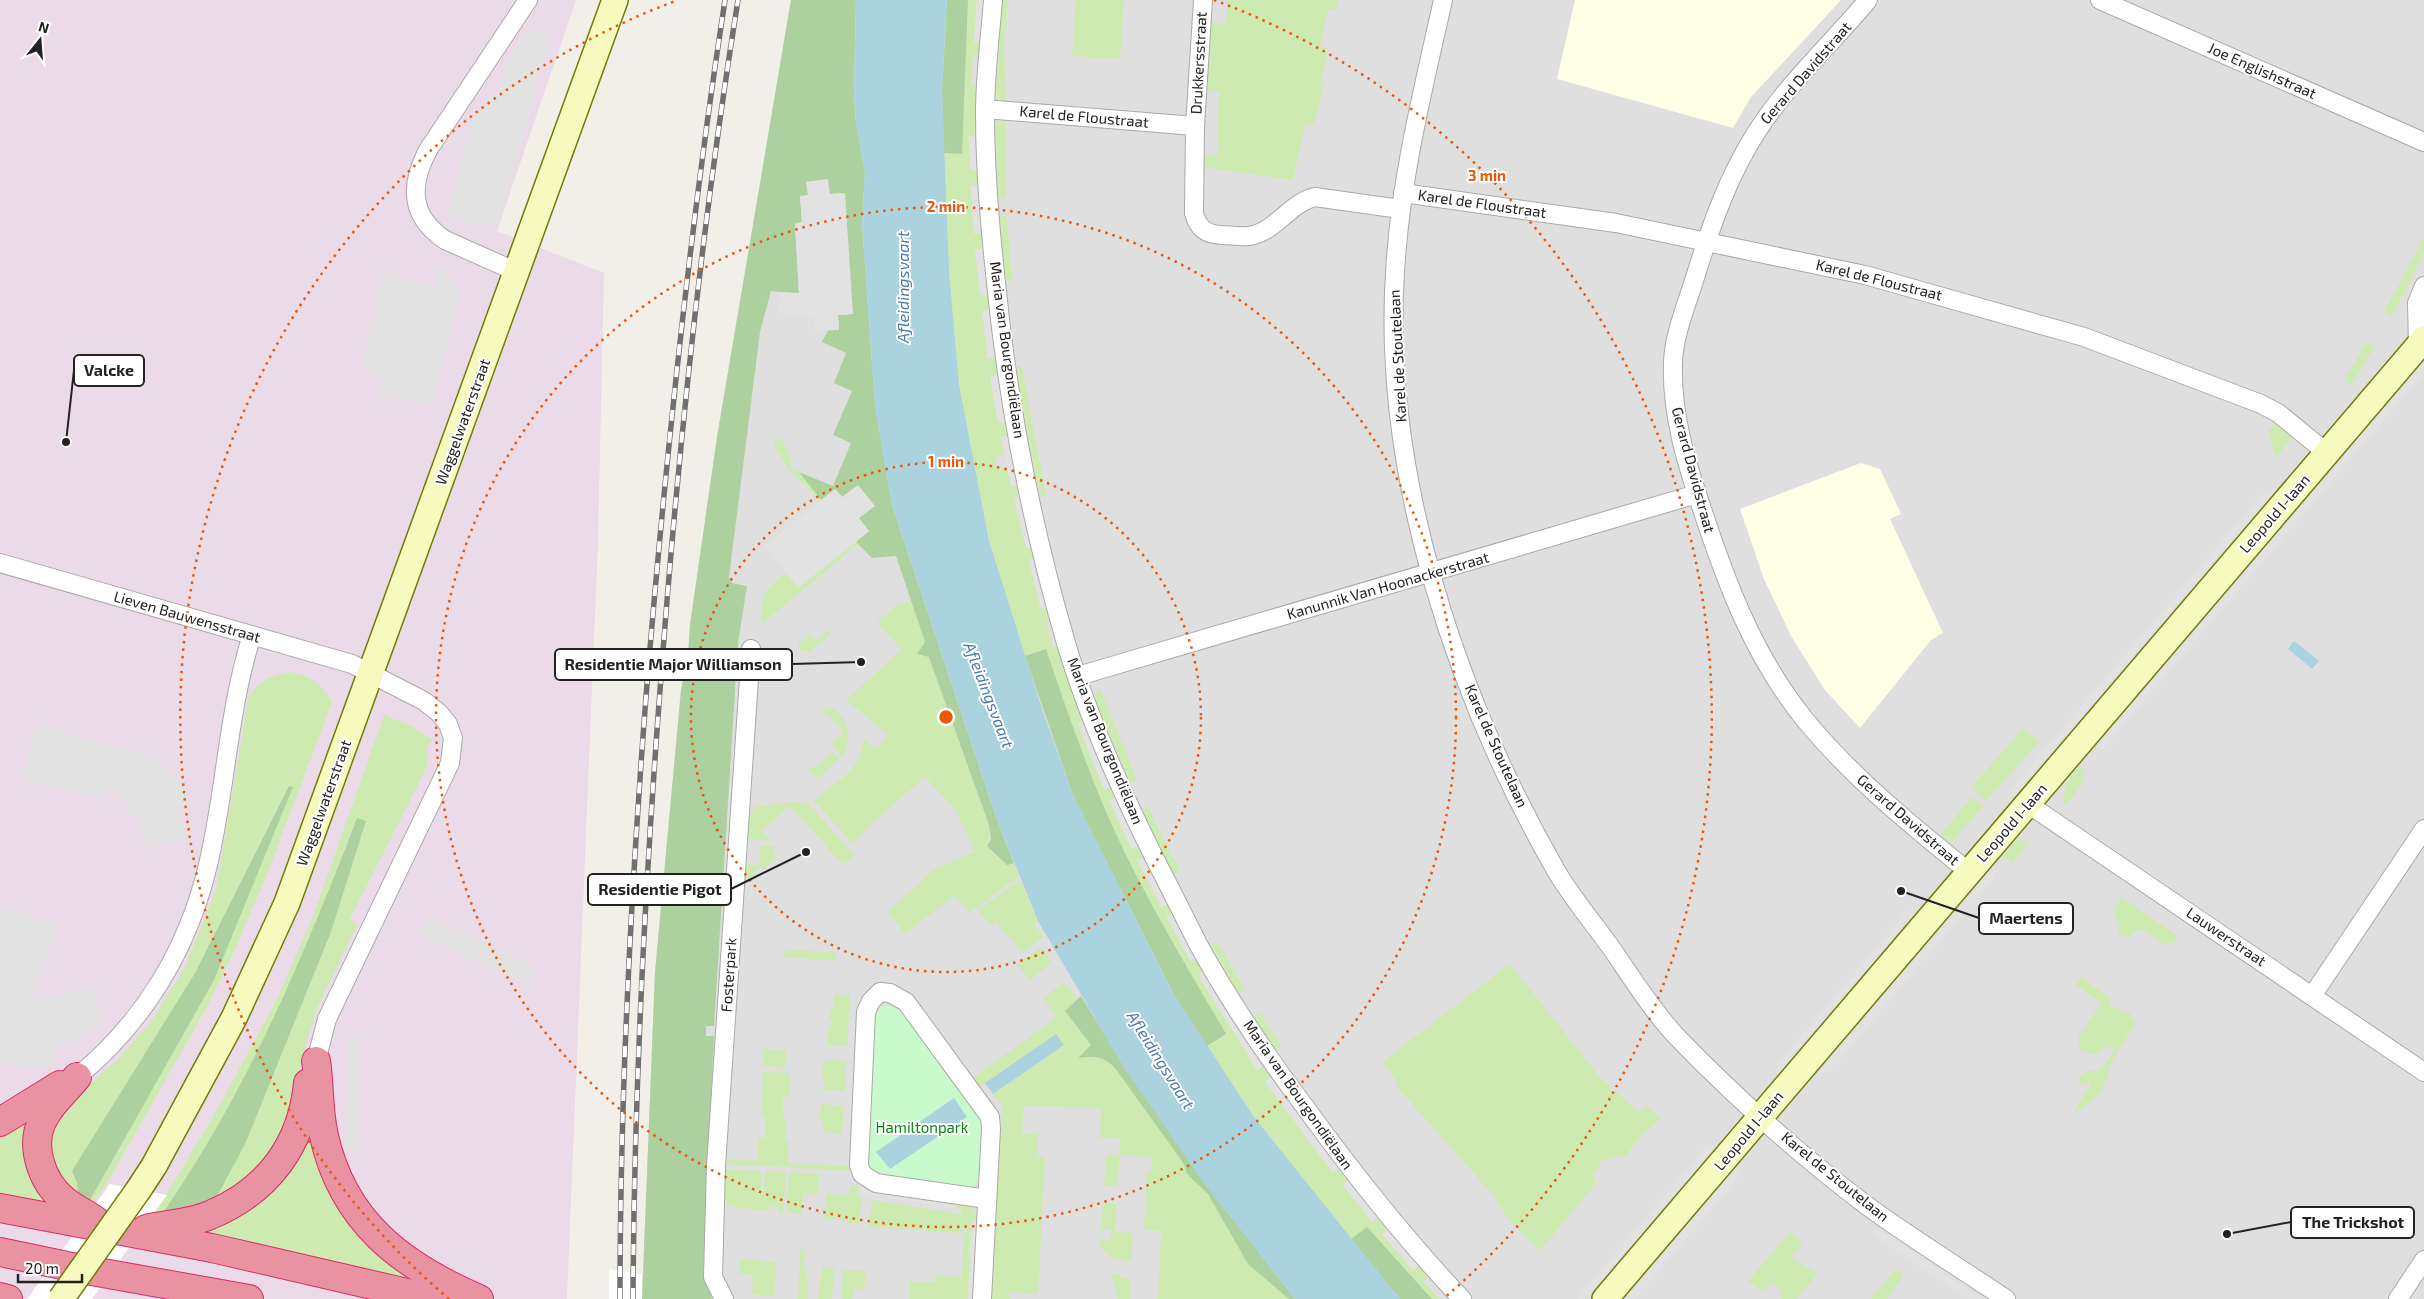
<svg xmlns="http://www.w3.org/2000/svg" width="2424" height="1299" viewBox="0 0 2424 1299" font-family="'Exo 2',sans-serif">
<rect width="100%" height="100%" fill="#f2efe9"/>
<path fill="#e0dfdf" d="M791 0H2424V1299H642L655 972 681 690 688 655 690 625 717 437Z"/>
<path fill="#ebdbe8" d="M0 0H576L497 231 604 273 598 541 567 1299H0Z"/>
<g fill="#ffffe5">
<path d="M1575 0H1841L1751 97 1733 128 1557 79Z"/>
<path d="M1861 463 1880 469 1901 514 1890 519 1943 633 1931 640 1860 728 1825 690 1791 636 1764 579 1740 509Z"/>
</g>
<g fill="#cdebb0">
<path d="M968 0H977L974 42 981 43 980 55H973L971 84 979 85 977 136H969L970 170H978L979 185 971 186 974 234 983 233 984 249H976L980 295H987L989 310 982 311 988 358 995 356 998 375 990 377 998 423 1006 422 1008 436 1001 438 1004 454 995 457 998 469 1007 468 1011 486 1019 484 1021 496 1014 498 1036 559 1029 561 1041 609 1049 607 1053 620 1046 622 1053 647 1059 645 1085 722 1078 725 1104 789 1111 787 1116 797 1109 801 1132 849 1138 846 1144 856 1137 860 1161 907 1168 904 1173 913 1166 916 1190 961 1197 958 1204 971 1198 975 1257 1070 1263 1066 1271 1077 1265 1082 1333 1172 1339 1168 1348 1180 1342 1184 1372 1222 1378 1217 1388 1230 1382 1234 1414 1271 1419 1266 1428 1276 1423 1281 1439 1299H1432L1367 1227 1351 1239 1254 1117 1207 1046 1226 1035C1191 974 1155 915 1124 852 1093 787 1069 717 1046 649L1025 656 989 541 959 386 949 271 944 153 962 154Z"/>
<path d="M1002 0H1008L1004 49 1006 102 998 98 994 90 997 83Z"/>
<path d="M1076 0H1124L1120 59 1072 56Z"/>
<path d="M1228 0H1338L1336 11 1328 9 1320 46 1328 49 1320 86 1323 87 1314 125 1305 124 1293 180 1203 167 1202 155H1217L1219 92H1202L1208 22 1226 24Z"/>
<path d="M1002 121H1005L1006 197H997L996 139 993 137 994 127Z"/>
<path d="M999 216H1007L1012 281 1004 282Z"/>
<path d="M2424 237V253L2392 316 2384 312Z"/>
<path d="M2366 343 2374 348 2351 385 2344 380Z"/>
<path d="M1022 366 1046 495 1040 497 1015 367Z"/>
<path d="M2279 424 2293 436 2276 458 2268 432 2273 425Z"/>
<path d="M782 438 792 462 790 468 799 472 821 500 820 501 788 469 774 444V441Z"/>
<path d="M856 542 859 543 762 624C758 600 765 589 783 574L788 575 799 587Z"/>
<path d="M911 600 925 642 924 655 929 657 931 663 989 826 990 851 1007 865 1014 863 1019 876 969 913 955 896 904 934 889 911 933 870 975 852 955 809 925 777 871 824 853 844 813 800 820 796C839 780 864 766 863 738L875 749 888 735 861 712 845 701 901 650 877 622 896 606Z"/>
<path d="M828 631 831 634 810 651H802L797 645 810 635 816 641Z"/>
<path d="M289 672C310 675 322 684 332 702L268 872 237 945 208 1005 109 1180 92 1204 89 1202 214 980 292 788 289 786 195 973 163 1026 77 1183 78 1197 66 1189 48 1149 53 1119 85 1088 121 1056 152 1020 184 969 216 889 249 696C259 681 271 675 289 672Z"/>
<path d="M1100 688 1137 780 1130 783 1096 703 1095 695Z"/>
<path d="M831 708C849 715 853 743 842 757L831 744 844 731 828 714 826 715 822 711Z"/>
<path d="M384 715 411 726 433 740 427 747 428 760 424 773 350 919 357 925 318 1006 305 1046 298 1079 297 1108 252 1181 190 1213 246 1142 331 932 366 822 357 818C341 853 330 892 315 927 271 1029 222 1129 158 1220L152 1218 218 1108 277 999 313 916Z"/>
<path d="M2023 729 2039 741 1986 801 1971 787Z"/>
<path d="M832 752 839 760 817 779 808 768H815Z"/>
<path d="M2079 767 2086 772 2081 778 2085 781 2065 806C2061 789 2069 779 2079 767Z"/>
<path d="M1972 797 1983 806 1951 843 1941 834Z"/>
<path d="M793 802 809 804 854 855 843 865 790 806 762 830 771 841 746 839 747 817 757 806Z"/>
<path d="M1148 807 1180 871 1173 875 1141 810Z"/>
<path d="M2019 838 2027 844 2012 863 2002 856Z"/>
<path d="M760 846H773L776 858 764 869 760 867 754 873 756 879 742 878 743 864 760 865Z"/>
<path d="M1020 880 1038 921 1034 924 1043 937 1022 952 996 922 991 926 978 910Z"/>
<path d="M2121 897 2178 936 2174 943 2164 944 2140 929 2135 930 2130 938 2118 933 2120 926 2114 911Z"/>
<path d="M1218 942 1245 990 1238 994 1211 945Z"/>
<path d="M1041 947 1052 963 1029 980 1017 964Z"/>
<path d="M789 950 836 952V961L783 957 784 953Z"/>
<path d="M1510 964 1603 1081 1639 1112 1646 1106 1661 1118 1638 1139 1625 1157 1617 1154 1613 1159H1603L1593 1175 1596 1183 1540 1251 1510 1221 1493 1195 1397 1087 1395 1079 1382 1062Z"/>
<path d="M2081 977 2109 997 2110 1006 2116 1007 2119 1011H2127L2131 1014V1019L2136 1022 2112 1061 2106 1081 2097 1097 2073 1114 2091 1083 2090 1080 2085 1084 2078 1083 2079 1076 2087 1071 2101 1070 2114 1050 2106 1046 2094 1055 2080 1050 2078 1037 2102 1003 2076 985Z"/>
<path d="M1064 982 1078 999 1065 1011 1091 1045 1079 1057C1094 1056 1104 1056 1115 1068L1184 1164 1187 1174 1208 1194 1248 1264 1289 1299H1158L1161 1231 1144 1230 1147 1171H1151L1152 1157 1120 1155 1117 1186 1104 1185 1106 1158 1108 1155H1119L1120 1138H1100L1101 1109 1024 1105 1022 1134H1037L1038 1156 1045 1157 1038 1294 1010 1292 1009 1299H990L1002 1105 993 1094 1064 1045 1056 1034 977 1088 971 1079 1057 1017 1043 998Z"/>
<path d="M834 995H850L847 1046 828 1045V1027L831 1026 832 1021 829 1019V1009H833Z"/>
<path d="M1260 1013 1282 1047 1275 1051 1253 1017Z"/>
<path d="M764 1049 786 1050 785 1068 763 1066Z"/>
<path d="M823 1060 846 1061 845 1091 821 1090 824 1086 825 1079 822 1077Z"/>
<path d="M763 1072 790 1073V1095H783V1117L786 1118 785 1139 788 1140V1163L852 1166V1171L726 1164 727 1160 757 1161 758 1138H765V1117H761Z"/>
<path d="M821 1104 844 1106 842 1134 823 1132V1119H820Z"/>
<path d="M26 1118 54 1206 0 1198V1131Z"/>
<path d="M308 1131 416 1276 414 1284 210 1234 208 1229Z"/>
<path d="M726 1169 761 1171V1191L764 1190 765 1171 786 1172 783 1213H780L778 1207 771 1206 768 1210 736 1208V1205L724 1204Z"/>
<path d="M789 1172 819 1174 818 1193H803L802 1214 787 1213Z"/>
<path d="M851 1185 859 1186 857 1197 862 1198 859 1224 847 1223V1220L825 1219 827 1194 849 1196Z"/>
<path d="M872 1200 961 1214 962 1209 954 1208 960 1202C971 1206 977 1209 978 1221H972L968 1299H909L910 1281 934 1282 935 1276 962 1277 964 1233H967V1230H961V1233L877 1227 869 1228Z"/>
<path d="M1103 1203 1116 1204 1115 1232 1133 1233 1131 1261C1116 1260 1100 1257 1100 1240L1111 1239V1230L1101 1229Z"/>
<path d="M1790 1232 1803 1243 1791 1258 1818 1273 1797 1299H1782L1778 1296 1782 1291 1771 1282 1763 1292 1748 1281Z"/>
<path d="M800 1249 805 1250 804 1267 807 1271 808 1299H798Z"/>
<path d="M740 1259 777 1262 774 1297 752 1294 753 1275 740 1274Z"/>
<path d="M822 1267 834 1268 832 1299H818Z"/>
<path d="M1895 1269 1904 1274 1887 1299H1871Z"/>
<path d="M843 1270 866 1271 864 1289H854L852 1299H841Z"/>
<path d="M1112 1274 1120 1275V1278L1130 1279 1129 1299H1118Z"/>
</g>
<g fill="#add19e">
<path d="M791 0H856L854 92 856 123 865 172 862 222 875 406 892 505 996 817 1014 863 1007 865 987 846 991 839 989 825 931 663 929 657 917 654 925 642 896 556 872 558 856 542 869 531 858 518 874 505 842 497 835 489 821 500 799 472 833 486 851 443 833 435 852 391 834 383 846 353 822 342 828 330H839L838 315 852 314 844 193 830 194 806 181 808 195 800 197 802 222 795 224 799 294 771 291 760 332 729 577 732 583 747 586 738 643 714 1026H706V1036H714L703 1274 712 1299H642L655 972 681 690 688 655 690 625 717 437Z"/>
<path d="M947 0H968L962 154 944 153 942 90Z"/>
<path d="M1046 649C1069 717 1093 787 1124 851 1155 914 1191 974 1226 1034L1207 1046 1173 993 1073 795 1025 656Z"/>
<path d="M289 786 293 787 214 980 89 1202 78 1197 77 1183 72 1171 195 973Z"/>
<path d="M357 818 366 821 331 932 246 1142 216 1198 190 1213 158 1220C245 1096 303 959 357 818Z"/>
<path d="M1081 996C1145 1103 1218 1200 1295 1299H1289L1248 1264 1208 1194 1187 1174 1184 1164 1115 1068C1103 1056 1094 1056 1078 1058L1091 1045 1065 1011Z"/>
<path d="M1367 1227 1432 1299H1400L1351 1239Z"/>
</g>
<path fill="#c8facc" d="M894 1005 901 1008 981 1116 984 1126 978 1179 975 1185 969 1189 881 1177 869 1170 865 1156 874 1015 884 1006Z"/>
<g fill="#e2e2e2">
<path d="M977 0H984L981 43 974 42Z"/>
<path d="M528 29 551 36 497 226 481 221 480 225 446 215 477 109 485 111 490 95 496 97 506 63Z"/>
<path d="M969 136H977L978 170H970Z"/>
<path d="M828 179 830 194 845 193 853 314 838 315 839 330 815 331V318L778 313 781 292 799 293 795 224 802 222 800 196 808 195 806 182Z"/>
<path d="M979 185 983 233 974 234 971 186Z"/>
<path d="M975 249H984L987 295H980Z"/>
<path d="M439 262 460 291 432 404 377 395 382 375 360 369 383 272 434 286Z"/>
<path d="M989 310 995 356 988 358 982 311Z"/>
<path d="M2424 361V373L2103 749 2097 745Z"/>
<path d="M998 375 1006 422 998 423 990 376Z"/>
<path d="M1008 436 1019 484 1011 486 1001 437Z"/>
<path d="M858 485 875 506 859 518 869 531 798 588 765 545 835 489 842 497Z"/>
<path d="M2275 490 2008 803 2010 790 2264 492Z"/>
<path d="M1021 496 1033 546 1026 548 1014 498Z"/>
<path d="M1036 559 1049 607 1041 609 1029 561Z"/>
<path d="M1085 722 1111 787 1104 790 1078 724Z"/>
<path d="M37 724 149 757H157L178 781 189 801 176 809 187 838 148 847 136 818 115 792H103L99 799 21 778Z"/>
<path d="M1116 797 1138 846 1131 849 1109 800Z"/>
<path d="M1144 856 1168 904 1161 907 1137 860Z"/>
<path d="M1995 865 1994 878 1830 1071 1817 1074Z"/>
<path d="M0 907 59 923 32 998 64 995 90 986 104 1022 55 1050V1066L27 1067 0 1064Z"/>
<path d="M1918 909 1778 1073V1063L1906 912Z"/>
<path d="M1173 913 1197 958 1190 961 1166 916Z"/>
<path d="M428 916 537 969 528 986 419 933Z"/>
<path d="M1204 971 1263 1066 1257 1070 1198 975Z"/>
<path d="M347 1035H362V1149H346Z"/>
<path d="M1271 1077 1339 1168 1333 1173 1265 1082Z"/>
<path d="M1717 1145 1586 1299H1579V1296L1706 1147Z"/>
<path d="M1742 1161 1740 1176 1635 1299H1624Z"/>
<path d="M1348 1180 1378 1217 1372 1222 1342 1184Z"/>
<path d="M859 1186 960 1202 954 1208 858 1193Z"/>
<path d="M972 1221H978L974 1299H968Z"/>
<path d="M1876 1228 1983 1299H1969L1872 1234Z"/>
<path d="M1388 1230 1419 1266 1413 1271 1382 1234Z"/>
</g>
<g fill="#aad3df">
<path d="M856 0H947L942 90 949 271 959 385 989 541 1043 712 1073 795 1173 993 1254 1117 1400 1299H1295L1203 1182 1123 1066 1038 921 996 817 892 505 875 406 862 222 865 172 856 123 854 92Z"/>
<path d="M2294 641 2319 661 2312 669 2288 649Z"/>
<path d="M1056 1034 1064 1045 993 1094 985 1083Z"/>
<path d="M954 1098 967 1117 890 1169 876 1152Z"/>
</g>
<g fill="#fff">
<path d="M110 1184 167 1195 92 1299H27Z"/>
<path d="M609 1269 642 1274V1299H609Z"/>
</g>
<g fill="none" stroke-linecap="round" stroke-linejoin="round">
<g stroke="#a9a9a9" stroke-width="20">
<g id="street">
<path d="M993 0C990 38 985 76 985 114 985 185 993 257 1001 328 1014 434 1036 540 1066 643 1088 718 1121 791 1156 861 1170 888 1184 916 1198 944 1230 1002 1268 1058 1308 1111 1356 1177 1406 1240 1462 1299"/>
<path d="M1443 0C1423 90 1400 180 1395 273 1382 476 1457 699 1558 874 1574 900 1594 924 1612 949 1632 978 1652 1010 1676 1036 1733 1095 1800 1155 1866 1205 1911 1238 1960 1268 2006 1299"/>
<path d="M1868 0C1827 49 1778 92 1747 148 1722 191 1707 239 1692 287 1684 311 1674 337 1673 362 1671 413 1686 462 1702 509 1727 585 1755 659 1806 721 1853 778 1912 826 1969 872"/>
<path d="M2100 0 2424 142"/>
<path d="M985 109 1195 126 1194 213C1198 229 1206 234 1222 235 1230 235 1241 237 1249 236 1276 232 1289 203 1315 197L1400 209"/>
<path d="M1195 126 1203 0"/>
<path d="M1403 193 1616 223 1865 275 2084 337 2261 404 2278 413 2327 453"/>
<path d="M517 272 445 240C410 216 409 186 428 150L528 0"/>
<path d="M2418 346 2417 303 2424 286"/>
<path d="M0 563 352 664 424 701 439 713 448 724 453 738 450 763 327 1019 316 1061"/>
<path d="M1078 676 1697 494"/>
<path d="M2028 804 2424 1072"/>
<path d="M2312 996 2424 829"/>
<path d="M77 1077C144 1022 188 949 208 865 226 789 228 710 252 635"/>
<path d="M724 1299 713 1277 716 1166 751 649"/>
<path d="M982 1299 991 1129 990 1117 906 1002 890 993 880 992 871 1001 866 1012 859 1165 862 1174 876 1183 987 1199"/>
<path d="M2398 1299 2424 1260"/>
</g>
</g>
<g stroke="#707d05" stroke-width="28">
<g id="secondary">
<path d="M139 1189 154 1166 234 1018 287 903 615 0"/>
<path d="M1605 1299 2424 339"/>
</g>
</g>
<g stroke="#dc2a67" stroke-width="30">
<g id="highway">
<path d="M316 1061C320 1086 318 1111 324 1136 343 1222 402 1266 479 1299"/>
<path d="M77 1077C67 1090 53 1101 45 1116 28 1143 41 1181 64 1200 74 1209 86 1213 96 1221"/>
<path d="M0 1122 60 1085"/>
<path d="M0 1208 212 1248 433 1299"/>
<path d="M146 1229C167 1224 190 1224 210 1215 268 1191 302 1145 308 1083"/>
<path d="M0 1252 86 1270 249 1299"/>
<path d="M0 1297 8 1299"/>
</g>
</g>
<use href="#street" stroke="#fff" stroke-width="18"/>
<use href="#secondary" stroke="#f7fabf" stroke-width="25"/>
<use href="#highway" stroke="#e892a2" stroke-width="28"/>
<g stroke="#707070" stroke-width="5.5">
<g id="rail">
<path d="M620 1299C620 1094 631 888 647 684 666 455 690 227 725 0"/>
<path d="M633 1299C634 1092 645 884 661 677 678 451 702 224 738 0"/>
</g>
</g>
<use href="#rail" stroke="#fff" stroke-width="4" stroke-dasharray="11" stroke-linecap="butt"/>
<g stroke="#707d05" stroke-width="28" stroke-linecap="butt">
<path id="secondary-bridge" d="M61 1299 139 1189"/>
</g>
<use href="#secondary-bridge" stroke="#f7fabf" stroke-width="25"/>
</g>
<g fill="none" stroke="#e8590c" stroke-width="2.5" stroke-dasharray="2.5 5">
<circle cx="946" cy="717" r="255"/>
<circle cx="946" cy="717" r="510"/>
<path d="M449 1299A765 765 0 0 1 678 0M1214 0A765 765 0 0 1 1443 1299"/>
</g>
<g text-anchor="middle" stroke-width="4" stroke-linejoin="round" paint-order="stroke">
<g font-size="15" fill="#222" stroke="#fff">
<text transform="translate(1199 63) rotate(-87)" y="5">Drukkersstraat</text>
<text transform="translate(2262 71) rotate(24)" y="5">Joe Englishstraat</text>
<text transform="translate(1806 73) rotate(-49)" y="5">Gerard Davidstraat</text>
<text transform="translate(1084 117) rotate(5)" y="5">Karel de Floustraat</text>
<text transform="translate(1482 204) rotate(8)" y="5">Karel de Floustraat</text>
<text transform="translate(1879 280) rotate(14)" y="5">Karel de Floustraat</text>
<text transform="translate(1007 350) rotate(82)" y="5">Maria van Bourgondiëlaan</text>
<text transform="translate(1398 356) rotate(-93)" y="5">Karel de Stoutelaan</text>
<text transform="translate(463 422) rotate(-70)" y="5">Waggelwaterstraat</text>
<text transform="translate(1693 470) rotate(75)" y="5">Gerard Davidstraat</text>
<text transform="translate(2275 514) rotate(-49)" y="5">Leopold I-laan</text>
<text transform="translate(1388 586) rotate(-16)" y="5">Kanunnik Van Hoonackerstraat</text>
<text transform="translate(187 617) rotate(16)" y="5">Lieven Bauwensstraat</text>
<text transform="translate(1105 741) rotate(68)" y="5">Maria van Bourgondiëlaan</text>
<text transform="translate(1496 746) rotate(66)" y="5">Karel de Stoutelaan</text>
<text transform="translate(324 803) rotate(-70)" y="5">Waggelwaterstraat</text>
<text transform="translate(1908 820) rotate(41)" y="5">Gerard Davidstraat</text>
<text transform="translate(2012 823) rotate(-49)" y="5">Leopold I-laan</text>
<text transform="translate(2226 937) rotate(34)" y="5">Lauwerstraat</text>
<text transform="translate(729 975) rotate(-86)" y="5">Fosterpark</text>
<text transform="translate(1298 1095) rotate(55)" y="5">Maria van Bourgondiëlaan</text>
<text transform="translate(1749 1131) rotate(-50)" y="5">Leopold I-laan</text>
<text transform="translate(1835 1177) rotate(39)" y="5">Karel de Stoutelaan</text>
</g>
<g font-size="15" fill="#0c8416" stroke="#fff">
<text x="922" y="1133">Hamiltonpark</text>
</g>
<g font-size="16" font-style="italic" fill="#4a7aab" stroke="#fff">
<text transform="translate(903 287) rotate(-90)" y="6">Afleidingsvaart</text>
<text transform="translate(989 695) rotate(69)" y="6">Afleidingsvaart</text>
<text transform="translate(1161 1060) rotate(58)" y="6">Afleidingsvaart</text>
</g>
</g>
<circle cx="946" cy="717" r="8" fill="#e8590c" stroke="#fff" stroke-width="2.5"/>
<g font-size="15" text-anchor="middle" font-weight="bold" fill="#e8590c" stroke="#fff" stroke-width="4" stroke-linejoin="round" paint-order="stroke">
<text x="1487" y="181">3 min</text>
<text x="946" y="212">2 min</text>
<text x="946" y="467">1 min</text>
</g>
<path fill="none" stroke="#222" stroke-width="2" d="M66 442L74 370M861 662L792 664M806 852L731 889M1901 891L1979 918M2227 1234L2291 1222"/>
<g fill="#222" stroke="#fff" stroke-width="2">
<circle cx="66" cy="442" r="5"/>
<circle cx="861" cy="662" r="5"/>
<circle cx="806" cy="852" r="5"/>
<circle cx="1901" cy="891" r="5"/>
<circle cx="2227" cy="1234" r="5"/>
</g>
<g fill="#fff" stroke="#222" stroke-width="2">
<rect x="74" y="355" width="70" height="31" rx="5"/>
<rect x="555" y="649" width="237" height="31" rx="5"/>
<rect x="588" y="874" width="143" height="31" rx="5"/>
<rect x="1979" y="903" width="94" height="31" rx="5"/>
<rect x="2291" y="1207" width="123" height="31" rx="5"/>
</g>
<g font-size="16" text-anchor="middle" font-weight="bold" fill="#222">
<text x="109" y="376">Valcke</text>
<text x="673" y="670">Residentie Major Williamson</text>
<text x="660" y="895">Residentie Pigot</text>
<text x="2026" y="924">Maertens</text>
<text x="2353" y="1228">The Trickshot</text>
</g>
<g transform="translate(40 40) rotate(17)" stroke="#ffffff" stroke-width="4" paint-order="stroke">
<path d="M0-4L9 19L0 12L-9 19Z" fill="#222222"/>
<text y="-8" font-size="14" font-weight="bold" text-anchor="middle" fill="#222222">N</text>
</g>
<path d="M18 1274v8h64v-8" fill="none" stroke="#222222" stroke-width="2.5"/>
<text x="25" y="1274" font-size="15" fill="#222222" stroke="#ffffff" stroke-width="4" paint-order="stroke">20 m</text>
</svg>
